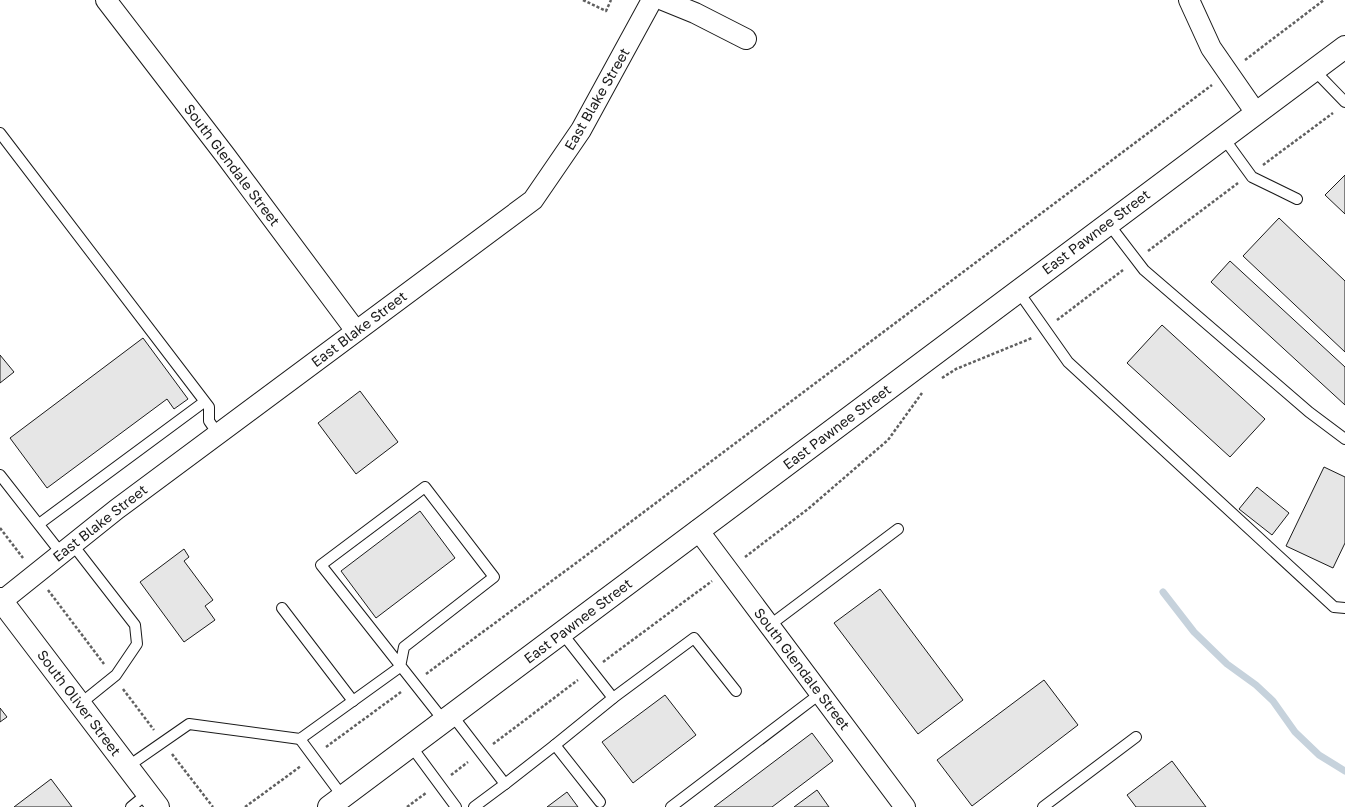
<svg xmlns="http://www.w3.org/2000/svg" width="1345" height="807" viewBox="0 0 1345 807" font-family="'Golos Text',sans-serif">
<rect width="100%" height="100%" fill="#fff"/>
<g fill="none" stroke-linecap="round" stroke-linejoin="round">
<path stroke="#c6d2dc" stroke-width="7" d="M1163 592 1194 632 1227 664 1256 685 1273 701 1295 732 1319 755 1345 771"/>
</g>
<g fill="#e6e6e6" stroke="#1a1a1a">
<path d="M1345 175V214L1325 195Z"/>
<path d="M1279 218 1345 281V352L1243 256Z"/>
<path d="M1230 261 1345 367V405L1211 282Z"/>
<path d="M1162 325 1265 419 1230 457 1127 363Z"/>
<path d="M143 338 188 399 174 409 167 399 47 488 10 438Z"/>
<path d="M0 355 14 372 0 383Z"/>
<path d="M360 391 398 442 356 474 318 423Z"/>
<path d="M1324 467 1345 477V543L1333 568 1286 546Z"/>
<path d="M1257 487 1289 513 1272 535 1239 509Z"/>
<path d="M420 511 455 558 376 618 341 571Z"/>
<path d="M184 549 189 557 184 561 213 600 205 606 215 620 184 642 140 582Z"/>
<path d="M880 589 963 700 918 734 834 623Z"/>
<path d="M1044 680 1078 725 972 806 937 760Z"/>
<path d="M665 695 696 735 633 783 602 742Z"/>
<path d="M0 708 7 717 0 722Z"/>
<path d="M812 733 833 761 772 807H714Z"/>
<path d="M1172 761 1206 807H1136L1127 795Z"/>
<path d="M51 779 72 807H14Z"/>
<path d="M817 790 829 807H794Z"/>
<path d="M567 792 578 807H547Z"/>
</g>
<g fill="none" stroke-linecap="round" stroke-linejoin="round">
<g stroke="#1a1a1a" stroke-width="12">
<g id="lane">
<path d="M1314 70 1345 102"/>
<path d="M0 133 209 407V421L218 434"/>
<path d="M1223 137 1252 177 1297 199"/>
<path d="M1108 223 1144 270 1309 412 1345 439"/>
<path d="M1018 291 1068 362 1334 607 1345 608"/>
<path d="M0 475 61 553"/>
<path d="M39 524 204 402"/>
<path d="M73 545 135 625 137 644 116 675 80 704"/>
<path d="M282 608 353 701"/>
<path d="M770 625 898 529"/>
<path d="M562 633 613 698 555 745 600 802"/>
<path d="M613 698 694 638 736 691"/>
<path d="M452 715 505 784 474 807"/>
<path d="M300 739 343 797"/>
<path d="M411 746 456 807"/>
<path d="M127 767 189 724 300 739 400 667 404 647 494 577 425 487 321 565 444 721"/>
<path d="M505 784 555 745"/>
<path d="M131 807 148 793"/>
<path d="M671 807 821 693"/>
<path d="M1043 807 1136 737"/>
</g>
</g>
<g stroke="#1a1a1a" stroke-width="22">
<g id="street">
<path d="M106 0 225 155 356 331"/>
<path d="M663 0 695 13 746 39"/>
<path d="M1189 0 1211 48 1256 113"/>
<path d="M698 530 905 807"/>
<path d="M2 601 117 509 533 200 581 130 652 0"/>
</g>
</g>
<g stroke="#1a1a1a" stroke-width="24">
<g id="secondary">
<path d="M0 599 158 807"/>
<path d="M329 807 1345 47"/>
</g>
</g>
<g stroke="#5f5f5f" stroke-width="2.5" stroke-dasharray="3 2" stroke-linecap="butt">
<path d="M583 0 606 11 611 0"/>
<path d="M1245 60 1324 0"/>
<path d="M1263 165 1333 113"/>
<path d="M1148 251 1238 183"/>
<path d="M1057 320 1123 270"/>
<path d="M942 378 956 369 1032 338"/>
<path d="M0 528 23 558"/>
<path d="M745 557 808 509 888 440 922 393"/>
<path d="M48 590 104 664"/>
<path d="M603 662 712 581"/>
<path d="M426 674 572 566 1212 85"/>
<path d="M123 689 154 730"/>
<path d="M493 744 578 680"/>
<path d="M326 747 401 692"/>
<path d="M172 754 213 807"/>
<path d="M451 775 468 762"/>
<path d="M245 807 301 766"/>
<path d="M407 807 426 793"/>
</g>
<use href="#lane" stroke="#fff" stroke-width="10"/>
<use href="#street" stroke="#fff" stroke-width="20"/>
<use href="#secondary" stroke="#fff" stroke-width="22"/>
</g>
<g text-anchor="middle" stroke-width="3" stroke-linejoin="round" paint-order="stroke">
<g font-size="14" fill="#1a1a1a" stroke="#fff">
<text transform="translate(597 99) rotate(-60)" y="5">East Blake Street</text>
<text transform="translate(232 165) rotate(53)" y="5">South Glendale Street</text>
<text transform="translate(1096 232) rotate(-37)" y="5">East Pawnee Street</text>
<text transform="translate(359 329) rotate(-37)" y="5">East Blake Street</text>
<text transform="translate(837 427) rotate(-37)" y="5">East Pawnee Street</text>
<text transform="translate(100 523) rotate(-38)" y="5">East Blake Street</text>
<text transform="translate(578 621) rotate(-37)" y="5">East Pawnee Street</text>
<text transform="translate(802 669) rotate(53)" y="5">South Glendale Street</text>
<text transform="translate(79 703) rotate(53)" y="5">South Oliver Street</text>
</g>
</g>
</svg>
